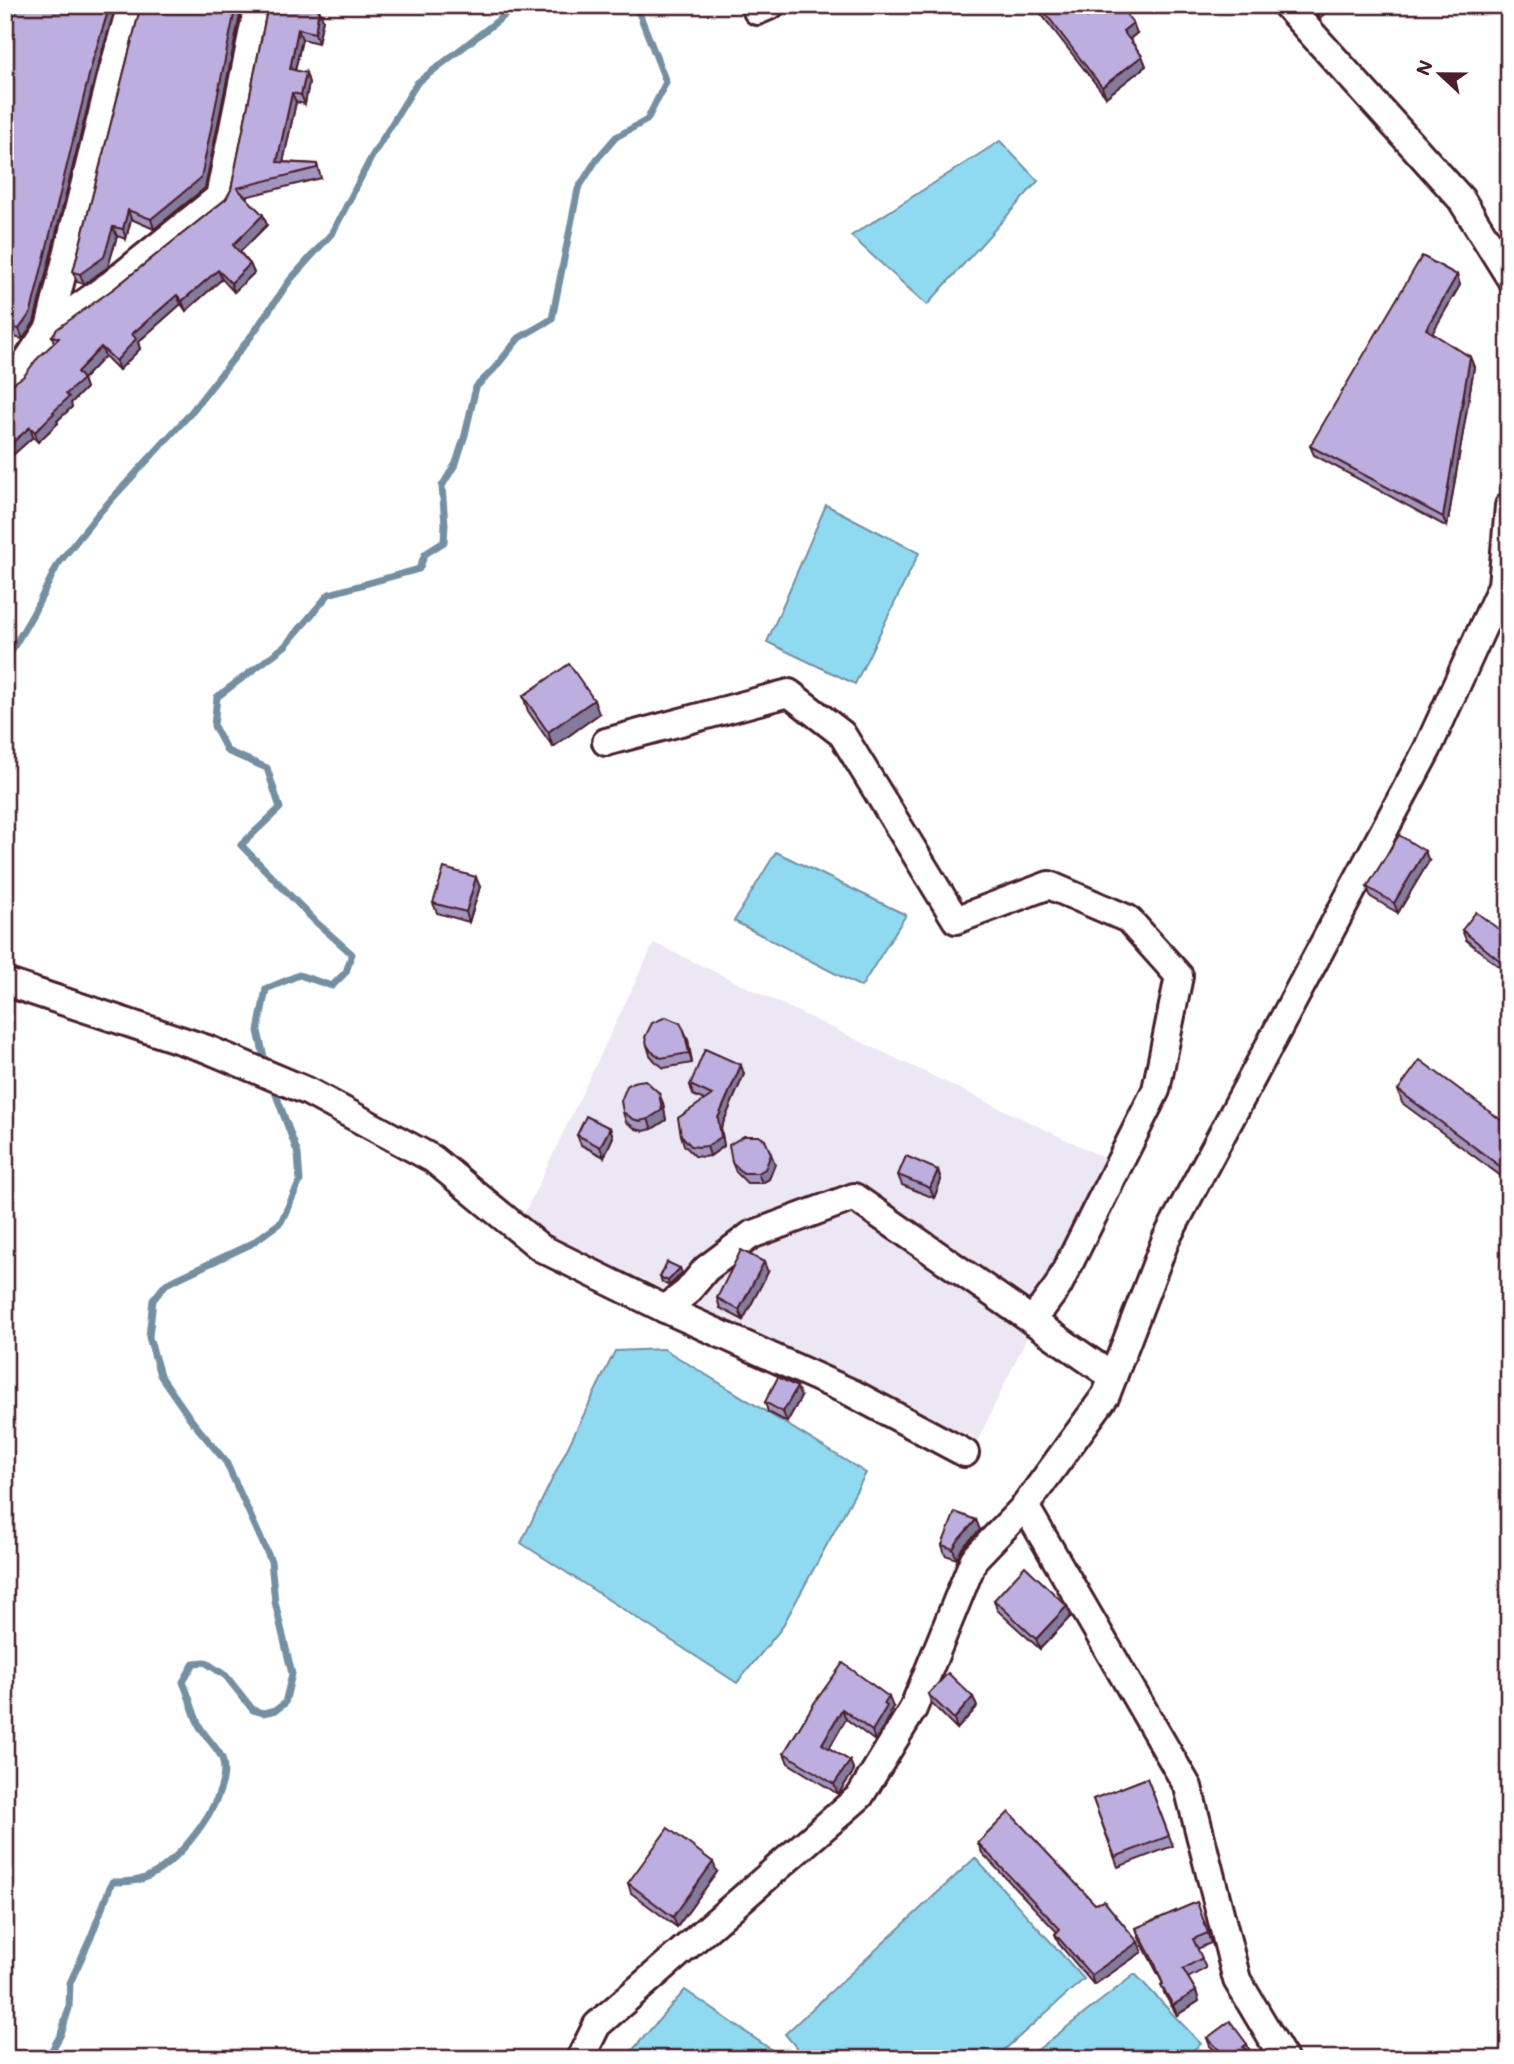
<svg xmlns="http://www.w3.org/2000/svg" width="1514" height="2064" viewBox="0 0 1514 2064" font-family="Mali,sans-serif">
<rect width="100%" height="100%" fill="#fff"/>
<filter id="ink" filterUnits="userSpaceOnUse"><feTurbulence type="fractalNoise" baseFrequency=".0143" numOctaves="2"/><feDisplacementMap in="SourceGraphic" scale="14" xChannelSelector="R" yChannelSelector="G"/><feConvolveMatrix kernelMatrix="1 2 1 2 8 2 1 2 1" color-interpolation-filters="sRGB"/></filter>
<g filter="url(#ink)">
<path fill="#ebe7f5" d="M654 943 1111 1161 978 1440 521 1221Z"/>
<g fill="#90daf1" stroke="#748fa2" stroke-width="2">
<path d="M1000 141 1038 181 927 305 851 236Z"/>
<path d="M826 505 919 553 855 684 767 642Z"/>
<path d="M776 852 906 915 861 987 734 921Z"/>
<path d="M664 1349 866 1473 781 1629 737 1683 521 1543 615 1351Z"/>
<path d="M975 1858 1084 1979 994 2059H806L785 2034Z"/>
<path d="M1135 1974 1201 2044 1182 2059H1026Z"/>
<path d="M685 1990 776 2053 771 2059H636L630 2053Z"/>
</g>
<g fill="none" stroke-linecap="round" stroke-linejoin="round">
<g stroke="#748fa2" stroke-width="7">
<path d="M5 662 33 614 58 564 99 513 189 415 252 335 290 280 333 232 371 158 417 83 518 5"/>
<path d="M266 1066 258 1031 266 989 299 975 332 986 346 972 352 954 316 922 241 845 280 808 267 768 227 751 214 726 217 697 285 646 329 594 419 569 425 554 444 542 445 524 442 486 456 463 465 435 476 387 494 369 519 338 552 319 578 189 597 159 616 137 647 120 666 82 636 5"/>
<path d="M47 2059 61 2034 69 2008 70 1983 91 1937 112 1882C125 1882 138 1882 149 1876 179 1863 235 1793 222 1758 217 1747 206 1738 200 1727 194 1716 189 1695 183 1682L194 1663 205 1662 226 1676 253 1710 263 1713 276 1710 285 1703 292 1674 275 1602 271 1561 226 1462 192 1421 160 1375 149 1337 153 1300 166 1284 251 1244 281 1222 300 1181 298 1154 272 1084"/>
</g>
<g stroke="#4a1f2b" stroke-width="32">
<g id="minor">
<path d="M1286 5 1461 199 1509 276"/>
<path d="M757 11 771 5"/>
<path d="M5 20 9 5"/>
<path d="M49 328 112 73 131 5"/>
<path d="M5 384 18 374 49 328 110 285 219 197 258 5"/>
<path d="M606 742 789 693 842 734 956 920 1049 885 1128 919 1179 976 1156 1090 1058 1286 1033 1320"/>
<path d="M5 982 207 1049 307 1091 433 1159 541 1248 665 1309 852 1393 965 1453"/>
<path d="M665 1309 687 1292 706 1269 751 1235 854 1197 1113 1377"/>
<path d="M1025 1506 1188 1787 1237 1980 1284 2059"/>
<path d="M580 2059 597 2025 860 1796 913 1709 974 1559 1025 1506 1106 1395 1166 1239 1427 750 1502 585 1509 506"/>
</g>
</g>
<use href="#minor" stroke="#fff" stroke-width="26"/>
</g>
<g fill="#a296bf" stroke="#4a1f2b" stroke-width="2">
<path d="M18 5H116L97 69 34 322 23 339 5 335V25L13 21Z"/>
<path d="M141 5 205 188 154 229 131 219 126 239 117 236 108 267 84 284 77 282 73 272Z"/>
<path d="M268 5H305L323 19 318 43 302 39 295 71 306 73 309 83 305 104 296 102 283 162 317 164 321 178 245 197 263 215 267 225 240 252 250 264 254 273 234 292 222 279 186 311 181 304 138 342 140 349 119 370 105 356 83 379 86 388 71 403 72 407 57 421 58 423 38 442 33 437 5 462 24 376 54 343 52 336 116 287 226 199 231 190Z"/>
<path d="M1037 5H1078L1087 17 1137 33 1130 39 1142 56 1146 66 1106 97 1038 10Z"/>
<path d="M1307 5H1331L1320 19Z"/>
<path d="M1457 275 1460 285 1432 333 1470 357 1474 367 1447 527 1314 455 1310 446Z"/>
<path d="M5 541 9 550 5 552Z"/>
<path d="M523 696 599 714 553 747 528 711Z"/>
<path d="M1429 861 1398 913 1371 897 1367 887Z"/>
<path d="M480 887 469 922 437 913 433 903Z"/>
<path d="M1462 930 1509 937V975L1466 940Z"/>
<path d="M688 1040 692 1063 664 1068 655 1061 650 1055 647 1045Z"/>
<path d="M744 1074 721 1128 724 1146 710 1156 703 1157 695 1156 684 1145 681 1135 704 1100 693 1095 690 1085Z"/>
<path d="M1398 1090 1509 1126V1182L1402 1103Z"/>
<path d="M663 1103 666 1120 652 1129 644 1131 636 1129 626 1122 623 1112Z"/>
<path d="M610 1128 613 1137 604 1157 581 1145 577 1135Z"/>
<path d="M732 1162 775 1164 769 1179 762 1183H747L736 1172Z"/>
<path d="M938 1170 941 1180 934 1198 902 1185 898 1175Z"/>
<path d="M768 1272 743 1320 720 1308 717 1298Z"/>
<path d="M682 1273 669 1286 662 1282 660 1277Z"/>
<path d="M801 1397 787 1422 768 1412 765 1402Z"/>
<path d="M976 1520 980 1530 962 1548 957 1559 945 1555 942 1545Z"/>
<path d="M994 1600 1067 1606 1071 1616 1040 1649 997 1610Z"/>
<path d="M928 1694 973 1697 977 1707 957 1729 932 1704Z"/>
<path d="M815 1702 893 1707 889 1713 890 1716 875 1741 846 1719 829 1748 850 1761 854 1771 838 1794 788 1763 784 1753Z"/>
<path d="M1147 1778 1173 1846 1118 1867 1093 1799Z"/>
<path d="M978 1843 1095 1904 1138 1942 1142 1952 1094 1985 1059 1944 1055 1934 1057 1932 982 1853Z"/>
<path d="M717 1872 677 1927 631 1893 628 1883Z"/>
<path d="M1197 1902 1211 1943 1197 1949 1206 1968 1188 1978 1196 1991 1199 2001 1177 2015 1165 1995 1161 1985 1163 1984 1158 1974 1139 1938 1136 1928Z"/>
<path d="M1207 2038 1250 2052 1255 2059H1223L1210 2046Z"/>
</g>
<g fill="#847a9b" stroke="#4a1f2b" stroke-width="2">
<path d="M110 5H116L97 69 34 322 23 339 19 329 93 59Z"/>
<path d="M236 5H242L205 188 154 229 151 219Z"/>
<path d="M1316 5H1331L1320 19 1315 6Z"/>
<path d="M319 9 323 19 318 43 315 33Z"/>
<path d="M1133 23 1137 33 1127 41 1123 31Z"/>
<path d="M298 29 302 39 293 79 290 69Z"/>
<path d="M1142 56 1146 66 1106 97 1102 87Z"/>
<path d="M306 73 309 83 305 104 301 95Z"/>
<path d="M292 93 296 102 281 172 277 162Z"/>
<path d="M128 210 131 219 126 239 123 229Z"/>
<path d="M263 215 267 225 237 255 233 245Z"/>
<path d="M113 227 117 236 108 267 84 284 80 274Z"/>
<path d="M250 264 254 273 234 292 231 283Z"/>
<path d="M218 270 222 279 186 311 182 301Z"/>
<path d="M1457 275 1460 285 1429 339 1426 329Z"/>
<path d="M177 295 181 304 138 342 140 349 119 370 116 361 132 334Z"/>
<path d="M101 347 105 356 83 379 86 388 71 403 72 407 57 421 58 423 38 442 35 432 53 412 66 394 77 372Z"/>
<path d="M1470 357 1474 367 1447 527 1443 517Z"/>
<path d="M30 427 33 437 5 462V449Z"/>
<path d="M594 700 599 714 553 747 548 732Z"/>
<path d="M1425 851 1429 861 1398 913 1394 903Z"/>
<path d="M476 877 480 887 469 922 466 912Z"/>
<path d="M684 1030 688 1040 692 1063 689 1053Z"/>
<path d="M741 1065 744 1074 721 1128 724 1146 710 1156 707 1146 718 1118Z"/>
<path d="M659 1093 663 1103 666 1120 652 1129 648 1119Z"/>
<path d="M610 1128 613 1137 604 1157 600 1147Z"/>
<path d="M771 1154 775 1164 769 1179 762 1183 758 1173Z"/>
<path d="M938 1170 941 1180 934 1198 930 1188Z"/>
<path d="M764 1262 768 1272 743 1320 739 1310Z"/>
<path d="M680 1268 682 1273 669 1286 668 1281Z"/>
<path d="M797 1387 801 1397 787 1422 783 1412Z"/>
<path d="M976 1520 980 1530 962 1548 957 1559 953 1549 959 1539Z"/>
<path d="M1067 1606 1071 1616 1040 1649 1036 1639Z"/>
<path d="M889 1697 893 1707 889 1713 890 1716 875 1741 872 1731 884 1704Z"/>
<path d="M973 1697 977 1707 957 1729 954 1719Z"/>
<path d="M842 1709 846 1719 826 1754 822 1744Z"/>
<path d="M850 1761 854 1771 838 1794 834 1784Z"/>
<path d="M713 1862 717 1872 677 1927 673 1917Z"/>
<path d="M1138 1942 1142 1952 1094 1985 1091 1975Z"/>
<path d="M1196 1991 1199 2001 1177 2015 1173 2005Z"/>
<path d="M1247 2044 1250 2052 1246 2055 1243 2047Z"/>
</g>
<g fill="#bcaede" stroke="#4a1f2b" stroke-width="2">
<path d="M18 5H110L93 59 31 312 19 329 5 326V25L13 21Z"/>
<path d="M141 5H236L201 178 151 219 128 210 123 229 113 227 104 257 80 274 73 272Z"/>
<path d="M268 5H301L319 9 315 33 298 29 290 69 306 73 301 95 292 93 277 162 317 164V168L237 188 263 215 233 245 250 264 231 283 218 270 182 301 177 295 132 334 136 339 116 361 101 347 77 372 83 379 66 394 69 397 53 412 54 413 35 432 30 427 5 449V389L24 376 36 360 59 338 52 336 57 329 116 287 226 199 231 190Z"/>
<path d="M1039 5H1078L1087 17 1102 5H1119L1133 23 1123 31 1142 56 1102 87Z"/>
<path d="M1422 256 1457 275 1426 329 1470 357 1443 517 1310 446Z"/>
<path d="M569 664 594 700 548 732 523 696Z"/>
<path d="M1399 835 1425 851 1394 903 1367 887Z"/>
<path d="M444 868 476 877 466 912 433 903Z"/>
<path d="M1476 912 1509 937V968L1462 930Z"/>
<path d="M666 1017 680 1023 684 1030 689 1053 661 1058 651 1051 647 1045 645 1037 652 1023Z"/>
<path d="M705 1049 741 1065 718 1118 721 1137 707 1146 699 1147 691 1146 681 1135 678 1118 712 1095 690 1085Z"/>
<path d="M1420 1060 1509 1126V1173L1398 1090Z"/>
<path d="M645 1080 659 1093 662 1110 648 1119 640 1121 633 1119 623 1112 621 1101 627 1086 633 1082Z"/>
<path d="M586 1116 610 1128 600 1147 577 1135Z"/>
<path d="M744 1136H759L765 1140 771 1154 765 1169 758 1173H743L732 1162 729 1145Z"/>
<path d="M906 1156 938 1170 930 1188 898 1175Z"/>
<path d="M741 1250 764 1262 739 1310 717 1298Z"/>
<path d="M667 1262 680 1268 668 1281 660 1277Z"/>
<path d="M778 1377 797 1387 783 1412 765 1402Z"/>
<path d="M955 1512 976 1520 959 1539 953 1549 942 1545Z"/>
<path d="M1025 1566 1067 1606 1036 1639 994 1600Z"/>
<path d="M843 1663 889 1697 884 1704 887 1706 872 1731 842 1709 822 1744 850 1761 834 1784 784 1753 815 1702Z"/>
<path d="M948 1673 973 1697 954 1719 928 1694Z"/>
<path d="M1147 1778 1169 1836 1115 1857 1093 1799Z"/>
<path d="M1009 1812 1095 1904 1104 1901 1138 1942 1091 1975 1055 1934 1060 1929 978 1843Z"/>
<path d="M668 1828 713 1862 673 1917 628 1883Z"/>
<path d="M1197 1902 1208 1933 1193 1939 1202 1958 1183 1969 1196 1991 1173 2005 1161 1985 1163 1984 1155 1964 1136 1928Z"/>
<path d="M1230 2021 1247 2044 1243 2047 1255 2059H1229L1207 2038Z"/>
</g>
</g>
<rect width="1514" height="2064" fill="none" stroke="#fff" stroke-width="28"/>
<rect x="14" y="14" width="1486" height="2036" fill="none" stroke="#4a1f2b" stroke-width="2.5" filter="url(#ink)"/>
<g transform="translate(1440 74) rotate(292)" stroke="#ffffff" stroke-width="5" paint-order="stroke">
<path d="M0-5L12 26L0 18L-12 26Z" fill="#4a1f2b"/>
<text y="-10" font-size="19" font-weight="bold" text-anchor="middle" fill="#4a1f2b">N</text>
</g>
</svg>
